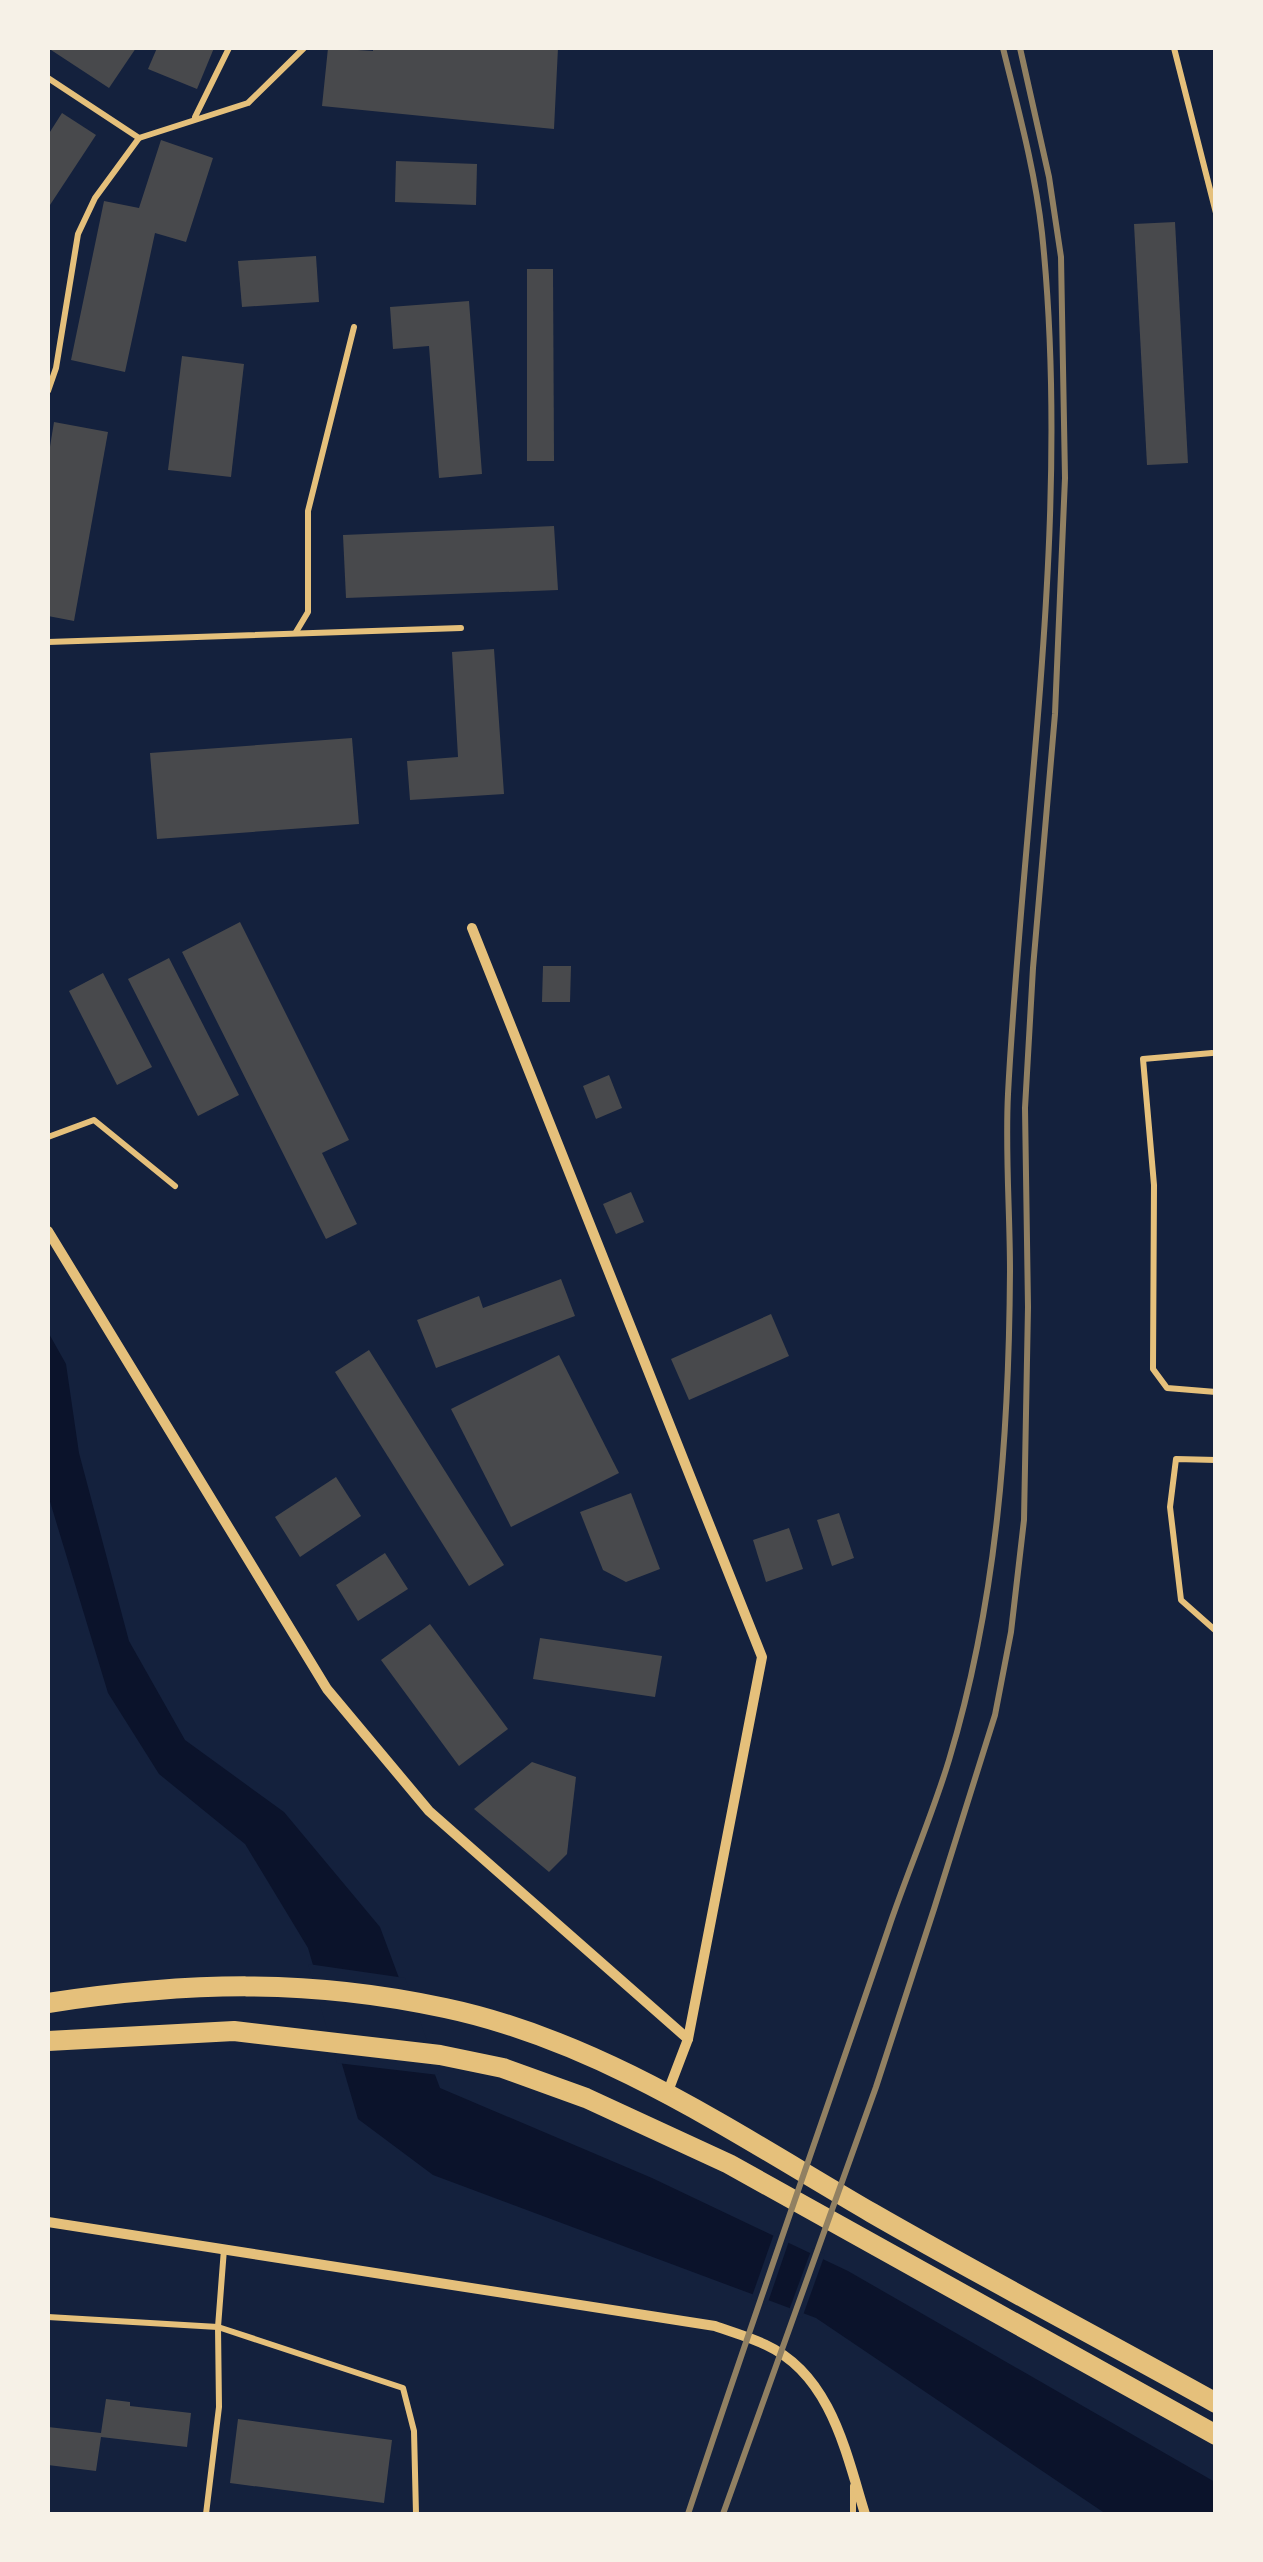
<svg xmlns="http://www.w3.org/2000/svg" width="1263" height="2562" viewBox="0 0 1263 2562" font-family="Overpass,sans-serif">
<rect width="100%" height="100%" fill="#14213d"/>
<path fill="#0b132b" d="M48 1332 66 1364 79 1453 129 1641 185 1740 284 1812 380 1927 440 2088 652 2178 848 2271 1215 2482V2514H1106L816 2318 433 2175 358 2119 308 1948 245 1844 159 1774 108 1693 48 1495Z"/>
<g fill="#14213d">
<path d="M308 1964 405 1978 439 2075 337 2063Z"/>
<path d="M775 2231 790 2238 767 2305 751 2299Z"/>
<path d="M812 2248 825 2254 802 2318 788 2313Z"/>
</g>
<g fill="#48494c">
<path d="M48 48H136L109 88Z"/>
<path d="M157 48H214L197 89 148 69Z"/>
<path d="M328 48 373 51V48H558L554 129 322 106Z"/>
<path d="M62 113 96 135 48 208V135Z"/>
<path d="M161 140 213 158 186 242 155 233 125 372 71 360 104 201 139 208Z"/>
<path d="M396 161 477 164 476 205 395 202Z"/>
<path d="M1175 222 1188 463 1147 465 1134 224Z"/>
<path d="M316 256 319 302 242 307 238 261Z"/>
<path d="M527 269H553L554 461H527Z"/>
<path d="M469 301 482 474 439 478 429 346 393 349 390 307Z"/>
<path d="M182 356 244 364 231 477 168 470Z"/>
<path d="M54 422 108 432 74 621 48 616V459Z"/>
<path d="M554 526 558 590 346 598 343 535Z"/>
<path d="M494 649 504 794 410 800 407 761 458 757 452 652Z"/>
<path d="M352 738 359 824 157 839 150 753Z"/>
<path d="M240 922 349 1140 322 1153 357 1224 326 1239 182 952Z"/>
<path d="M169 958 239 1095 198 1116 128 979Z"/>
<path d="M543 966H571L570 1002H542Z"/>
<path d="M103 973 152 1067 117 1085 69 991Z"/>
<path d="M609 1075 622 1108 596 1119 583 1086Z"/>
<path d="M631 1192 644 1222 616 1234 603 1204Z"/>
<path d="M561 1279 575 1316 436 1368 417 1320 479 1296 483 1308Z"/>
<path d="M771 1314 789 1356 689 1400 671 1359Z"/>
<path d="M369 1350 504 1565 469 1586 335 1372Z"/>
<path d="M559 1355 619 1473 511 1527 451 1409Z"/>
<path d="M336 1477 361 1516 300 1557 275 1517Z"/>
<path d="M631 1493 660 1569 626 1582 603 1570 580 1512Z"/>
<path d="M839 1513 854 1558 832 1566 817 1520Z"/>
<path d="M789 1528 803 1569 766 1582 753 1540Z"/>
<path d="M385 1553 408 1589 358 1621 336 1585Z"/>
<path d="M430 1624 508 1729 459 1766 381 1660Z"/>
<path d="M540 1638 662 1656 655 1697 533 1679Z"/>
<path d="M532 1762 576 1777 567 1854 549 1872 474 1809Z"/>
<path d="M106 2399 130 2402V2406L191 2413 187 2447 101 2437 96 2471 48 2465V2427L101 2433Z"/>
<path d="M238 2419 392 2440 384 2503 230 2483Z"/>
</g>
<g fill="none" stroke-linecap="round" stroke-linejoin="round">
<g stroke="#e5c07b" stroke-width="6">
<path d="M1174 48 1216 213"/>
<path d="M48 78 139 138 95 198 78 234 56 368 48 391"/>
<path d="M195 117 229 48"/>
<path d="M139 138 248 103 304 48"/>
<path d="M296 632 308 612V511L354 327"/>
<path d="M48 642 461 628"/>
<path d="M1212 1053 1143 1059 1154 1185 1153 1369 1167 1388 1216 1392"/>
<path d="M48 1137 94 1120 175 1186"/>
<path d="M1216 1460 1176 1459 1170 1507 1181 1600 1216 1631"/>
<path d="M48 2317 218 2327 403 2388 414 2431 416 2514"/>
<path d="M206 2514 219 2407 218 2327 224 2249"/>
<path d="M853 2514V2486"/>
</g>
<g stroke="#e5c07b" stroke-width="10">
<path d="M472 928 762 1657 688 2039 667 2094"/>
<path d="M48 1231 327 1689 429 1811 688 2039"/>
<path d="M48 2222 715 2326C732 2332 750 2337 766 2345 831 2375 846 2453 865 2514"/>
</g>
<g stroke="#e5c07b" stroke-width="20">
<path d="M48 2003C186 1982 307 1978 445 2008 601 2041 736 2134 872 2213 985 2278 1101 2339 1216 2403"/>
<path d="M48 2041 234 2031 440 2055 503 2068 586 2098 729 2164 1216 2435"/>
</g>
<g stroke="#918062" stroke-width="6">
<path d="M688 2514C753 2318 822 2123 889 1927 908 1871 932 1816 949 1760 997 1601 1009 1436 1010 1271 1010 1212 1005 1152 1008 1094 1023 808 1072 520 1042 233 1035 170 1018 109 1003 48"/>
<path d="M723 2514 876 2087 934 1909 995 1715 1011 1632 1024 1520 1028 1307 1025 1108 1033 968 1055 714 1065 478 1061 257 1049 177 1020 48"/>
</g>
</g>
<rect width="1263" height="2562" fill="none" stroke="#f6f1e7" stroke-width="100"/>
</svg>
